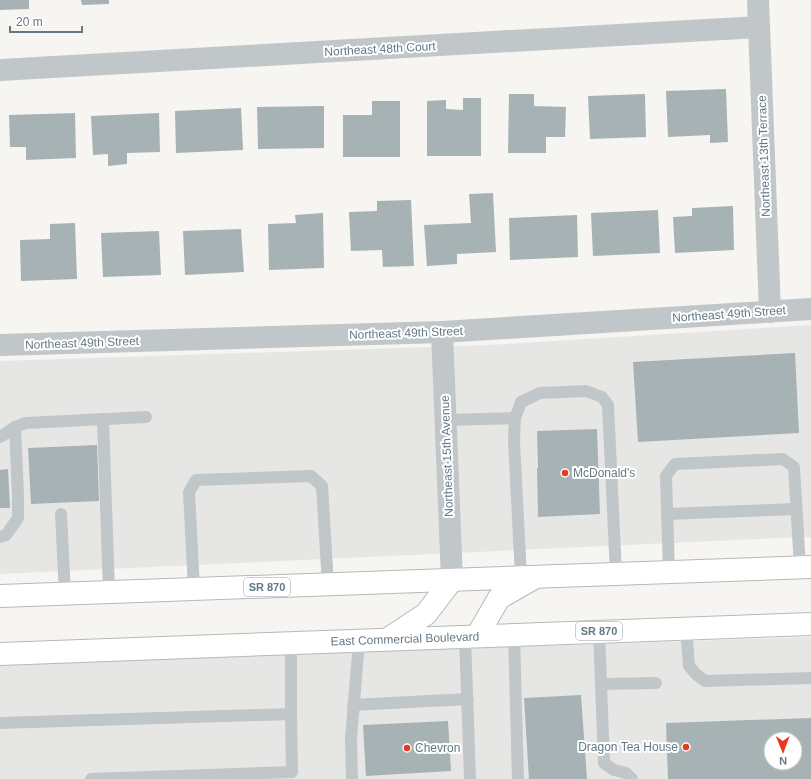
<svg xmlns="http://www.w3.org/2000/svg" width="811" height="779" viewBox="0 0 811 779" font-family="Helvetica,sans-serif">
<rect width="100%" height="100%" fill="#f6f5f2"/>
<g fill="#e6e7e5" fill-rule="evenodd">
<path d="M811 325V537L779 538 0 574V361L489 345Z"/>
<path d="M811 637V779H0V664ZM771 739H795V763H771Z"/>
</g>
<g fill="#a7b2b5" fill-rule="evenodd">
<path d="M0 0H29V9L0 10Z"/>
<path d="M81 0H109V4L82 5Z"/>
<path d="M726 89 728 142 710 143V135L668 137 666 91Z"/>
<path d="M509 94H534V106L566 107 565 137H546V153H508Z"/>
<path d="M645 94 646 137 590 139 588 96Z"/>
<path d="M463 98H481V156H427V101L446 100V109L463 110Z"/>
<path d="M372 101H400V157H343V115H372Z"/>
<path d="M324 106V148L258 149 257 107Z"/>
<path d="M241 108 243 150 176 153 175 111Z"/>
<path d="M75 113 76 158 26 160V147H10L9 115Z"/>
<path d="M159 113 160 152 127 153V164L108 166V154L93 155 91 116Z"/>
<path d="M493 193 496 252 457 254V264L427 266 424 225 471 223 469 194Z"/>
<path d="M411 200 414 266 383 267 382 250 351 251 349 212 377 211V201Z"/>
<path d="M733 206 734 250 675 253 673 217 692 216V208Z"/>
<path d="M658 210 660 253 593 256 591 213Z"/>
<path d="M323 213 324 268 269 270 268 224 296 223 295 215Z"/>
<path d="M577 215 578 257 510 260 509 218Z"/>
<path d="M75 223 77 279 21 281 20 240 50 239V224Z"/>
<path d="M241 229 244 272 185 275 183 231Z"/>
<path d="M159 231 161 275 103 277 101 233Z"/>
<path d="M795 353 799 433 638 442 633 362Z"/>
<path d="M597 429 600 514 538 517 537 468H538L537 431Z"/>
<path d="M97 445 99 501 31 504 28 448Z"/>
<path d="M8 469 10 508H0V470Z"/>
<path d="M581 695 587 779H529L524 698Z"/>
<path d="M811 718V779H668L666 723ZM771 739H795V763H771Z"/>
<path d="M448 721 451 771 366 776 363 725Z"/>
</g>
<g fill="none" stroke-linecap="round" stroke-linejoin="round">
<g stroke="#b4b9bc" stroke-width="24">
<g id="primary">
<path d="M0 596 811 567"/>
<path d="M477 636 499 598 534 578"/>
<path d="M388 639 426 614 452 580"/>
<path d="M0 654 811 624"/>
</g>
</g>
<g stroke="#c1c6c8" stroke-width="12">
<path d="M103 419 109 592"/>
<path d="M446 420 515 418"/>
<path d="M0 437 15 427 26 423 146 417"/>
<path d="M61 514 65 594"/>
<path d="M667 514 796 509"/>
<path d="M0 537 6 535 18 518V495L15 427"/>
<path d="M669 572 666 476 675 464 783 459 794 467 800 567"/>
<path d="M521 577 514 441 515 418 521 402 540 393 586 391 602 397 608 405 616 574"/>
<path d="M194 589 189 492 196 480 311 476 322 486 328 585"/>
<path d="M686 628 689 666 696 674 705 681 811 678"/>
<path d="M599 631 604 763 614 770 626 773 632 779"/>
<path d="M514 635 518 779"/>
<path d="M465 636 470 779"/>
<path d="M601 684 656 683"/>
<path d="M353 705 468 699"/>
<path d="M0 723 291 714V643"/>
<path d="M91 779 292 772 291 714"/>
<path d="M352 779 351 739 359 641"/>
</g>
<g stroke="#c1c6c8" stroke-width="22">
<path d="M758 0 770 312"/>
<path d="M0 70 759 27"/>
<path d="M442 332 452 580"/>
<path d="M0 345 442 332 811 309"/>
</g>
<use href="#primary" stroke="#fff" stroke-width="22"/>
</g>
<g fill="#e83920" stroke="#fff" stroke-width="1.5">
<circle cx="565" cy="473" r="4"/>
<circle cx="686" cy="747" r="4"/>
<circle cx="407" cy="748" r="4"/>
</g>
<g text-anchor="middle" stroke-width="4" stroke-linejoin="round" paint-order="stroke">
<g fill="#fff" stroke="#92a1a9" stroke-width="1">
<rect x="244" y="578" width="46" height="18" rx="3"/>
<rect x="576" y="622" width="46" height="18" rx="3"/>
</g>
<g font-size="11" font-weight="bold" fill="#647984">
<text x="267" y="591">SR 870</text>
<text x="599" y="635">SR 870</text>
</g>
<g font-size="12" fill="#647984" stroke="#fff">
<text transform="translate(380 49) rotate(-3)" y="4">Northeast 48th Court</text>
<text transform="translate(764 156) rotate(-92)" y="4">Northeast 13th Terrace</text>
<text transform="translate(729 314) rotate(-4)" y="4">Northeast 49th Street</text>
<text transform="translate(406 333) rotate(-2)" y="4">Northeast 49th Street</text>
<text transform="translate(82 343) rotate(-2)" y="4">Northeast 49th Street</text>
<text transform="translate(447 456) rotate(-92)" y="4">Northeast 15th Avenue</text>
<text transform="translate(405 639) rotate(-2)" y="4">East Commercial Boulevard</text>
</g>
<g font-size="12" fill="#647984" stroke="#fff" text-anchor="start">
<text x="573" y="477">McDonald's</text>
<text x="678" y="751" text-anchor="end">Dragon Tea House</text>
<text x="415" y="752">Chevron</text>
</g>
</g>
<g transform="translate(783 751) rotate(179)"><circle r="19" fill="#ffffff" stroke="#c1c9ce"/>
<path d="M0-3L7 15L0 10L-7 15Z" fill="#e83920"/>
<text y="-6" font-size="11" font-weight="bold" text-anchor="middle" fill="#647984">N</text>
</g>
<path d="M10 26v6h72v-6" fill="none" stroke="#647984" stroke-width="2"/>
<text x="16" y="26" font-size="12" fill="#647984" stroke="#ffffff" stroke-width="3" paint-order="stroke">20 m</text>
</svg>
